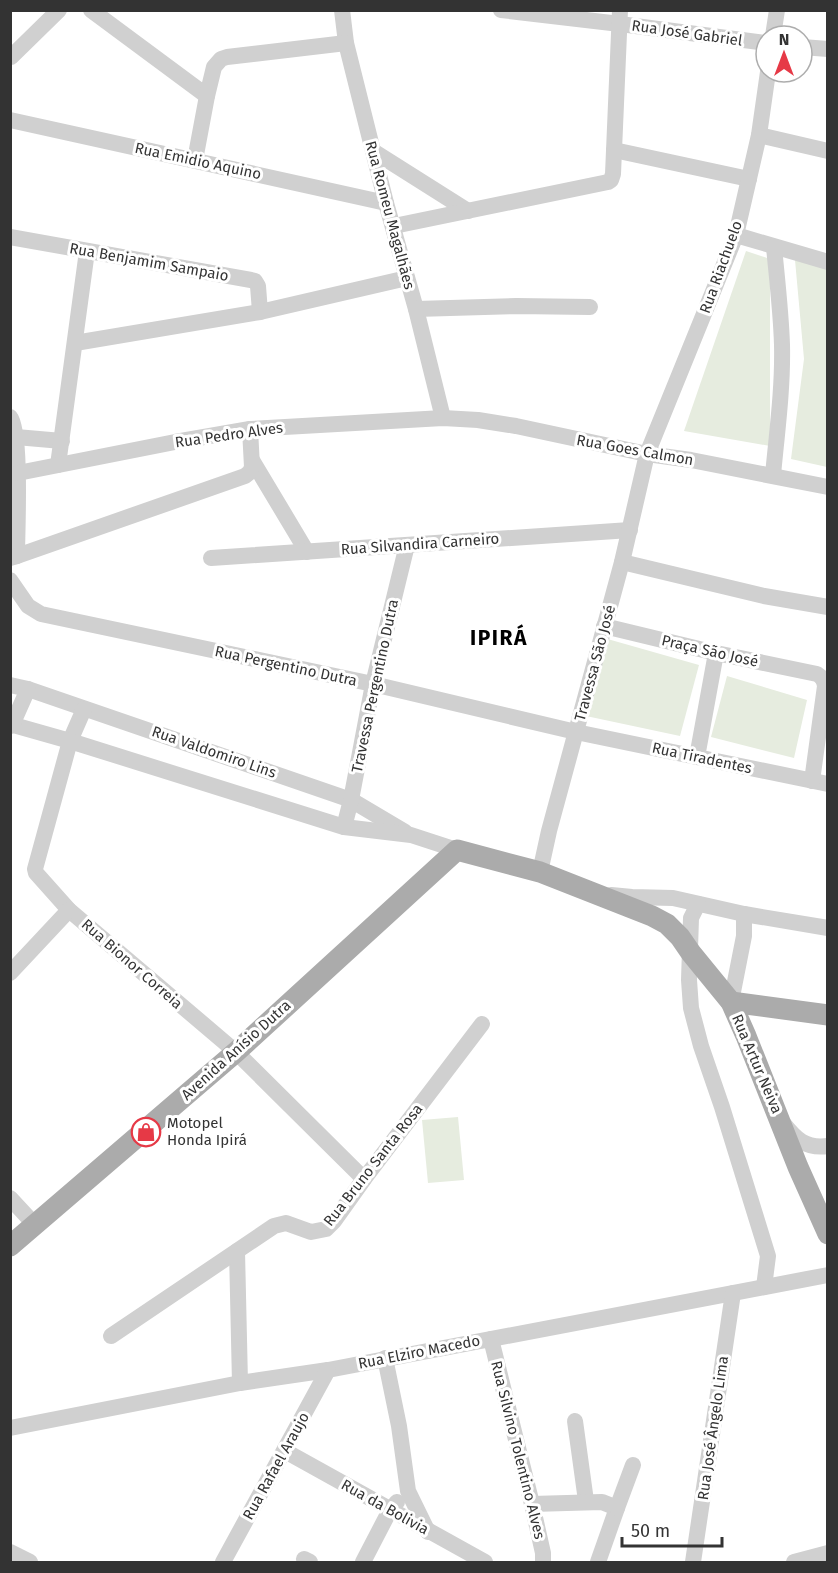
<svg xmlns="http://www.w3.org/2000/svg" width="838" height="1573" viewBox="0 0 838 1573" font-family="'Fira Sans',sans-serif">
<rect width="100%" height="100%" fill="#fff"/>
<g fill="#e6ecdf">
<path d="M746 251 770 259V446L684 431Z"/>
<path d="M795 260 827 269V467L791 459 804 359Z"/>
<path d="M604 638 699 665 680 736 586 716Z"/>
<path d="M727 676 807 700 794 758 711 737Z"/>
<path d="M458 1117 464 1180 428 1183 422 1120Z"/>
</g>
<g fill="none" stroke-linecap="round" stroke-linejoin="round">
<g stroke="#d0d0d0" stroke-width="16">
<path d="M91 10 207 96"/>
<path d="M342 10 346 43 386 203 416 309 443 418"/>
<path d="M501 10 620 24 766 43"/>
<path d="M773 36 777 10"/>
<path d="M802 47 828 49"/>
<path d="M11 57 59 10"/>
<path d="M10 120 386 203"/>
<path d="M759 135 828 151"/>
<path d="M614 150 749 179"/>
<path d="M373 151 468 211"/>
<path d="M195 160 207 96 214 67 221 59 227 57 346 43"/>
<path d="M394 226 608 182 611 180 613 174 620 10"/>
<path d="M736 235 828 262"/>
<path d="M10 237 251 280 255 281 258 286 260 312"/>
<path d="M416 309 516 306 590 307"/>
<path d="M75 343 260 312 407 278"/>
<path d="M10 417C22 431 17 533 17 556L10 558"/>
<path d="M16 437 62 441"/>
<path d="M252 460 307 552"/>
<path d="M58 465 87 251"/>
<path d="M18 473 175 442 250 429 443 418 478 420 516 426 647 454 691 460 828 487"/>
<path d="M773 475C777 432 783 388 782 345 781 312 777 279 774 247"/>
<path d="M17 556 245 476 250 472 252 467 250 429"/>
<path d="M211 558 630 530"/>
<path d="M622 562 764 596 828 607"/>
<path d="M10 580 28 606 41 614 373 684 576 732 828 784"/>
<path d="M604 626 716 653 817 674C822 677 824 680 825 686L812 781"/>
<path d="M10 685 28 689 351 800 405 832"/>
<path d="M84 709 70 741 35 869 36 873 69 910 236 1052 364 1179"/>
<path d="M10 724 70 741 344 827 411 835 457 850"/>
<path d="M10 726 12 725 28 689"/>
<path d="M697 757 716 653"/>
<path d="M344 827 351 800 373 684 407 545"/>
<path d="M540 872 549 831 622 562 647 454 736 235 759 135 768 72"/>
<path d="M611 895 632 897 673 898 744 914 828 928"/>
<path d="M698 904 691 918 689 980 691 1008 701 1046 722 1107 768 1256 764 1287"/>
<path d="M10 973 69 910"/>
<path d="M731 1002 744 936V914"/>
<path d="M783 1123C796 1139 805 1149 828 1146"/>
<path d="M10 1198 35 1225"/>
<path d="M237 1251 240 1383"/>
<path d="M111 1336 274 1226 286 1223 311 1232 326 1229 334 1221 364 1179 482 1024"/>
<path d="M491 1339 532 1504 543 1553V1562"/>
<path d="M385 1358 399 1426 408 1491 428 1532"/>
<path d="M575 1421 586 1501"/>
<path d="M10 1428 240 1383 328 1370 828 1275"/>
<path d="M285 1451 485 1562"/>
<path d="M532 1504 602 1502 617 1508 598 1562"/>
<path d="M617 1508 633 1465"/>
<path d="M10 1552 30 1562"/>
<path d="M304 1559 310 1562"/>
<path d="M223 1562 328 1370"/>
<path d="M363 1562 390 1510 397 1502"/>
<path d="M693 1562 733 1293"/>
<path d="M794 1562 828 1553"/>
</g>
<g stroke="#ababab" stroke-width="21">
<path d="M731 1002 828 1015"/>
<path d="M10 1246 236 1052 457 850 540 872 652 916 667 924 680 937 691 953 731 1002 746 1036 798 1167 828 1234"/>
</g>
</g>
<defs>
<g id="shop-ring" transform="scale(1.5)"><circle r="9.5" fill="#fff" stroke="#e63946" stroke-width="1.5"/><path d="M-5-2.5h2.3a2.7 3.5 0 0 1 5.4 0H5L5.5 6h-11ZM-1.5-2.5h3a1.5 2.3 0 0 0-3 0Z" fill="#e63946"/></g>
</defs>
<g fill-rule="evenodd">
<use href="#shop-ring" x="146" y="1132"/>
</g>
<g text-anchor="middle" stroke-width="6" stroke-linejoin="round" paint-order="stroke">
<g font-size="15" fill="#333" stroke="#fff">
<text transform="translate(687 33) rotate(8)" y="5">Rua José Gabriel</text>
<text transform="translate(198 161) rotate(12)" y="5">Rua Emidio Aquino</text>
<text transform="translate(390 215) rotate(75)" y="5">Rua Romeu Magalhães</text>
<text transform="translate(149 262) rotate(10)" y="5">Rua Benjamim Sampaio</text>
<text transform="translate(721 267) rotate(-70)" y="5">Rua Riachuelo</text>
<text transform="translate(229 435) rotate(-8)" y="5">Rua Pedro Alves</text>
<text transform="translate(635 450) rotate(10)" y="5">Rua Goes Calmon</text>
<text transform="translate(420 544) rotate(-4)" y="5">Rua Silvandira Carneiro</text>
<text transform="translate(710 651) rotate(13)" y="5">Praça São José</text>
<text transform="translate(595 663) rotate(-75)" y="5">Travessa São José</text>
<text transform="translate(286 666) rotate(12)" y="5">Rua Pergentino Dutra</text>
<text transform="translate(375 686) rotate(-78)" y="5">Travessa Pergentino Dutra</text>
<text transform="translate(214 752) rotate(19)" y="5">Rua Valdomiro Lins</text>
<text transform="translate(702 758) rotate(12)" y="5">Rua Tiradentes</text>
<text transform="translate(132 964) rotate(41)" y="5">Rua Bionor Correia</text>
<text transform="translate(236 1050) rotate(-42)" y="5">Avenida Anísio Dutra</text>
<text transform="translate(757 1064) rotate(67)" y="5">Rua Artur Neiva</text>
<text transform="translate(373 1165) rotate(-52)" y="5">Rua Bruno Santa Rosa</text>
<text transform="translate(419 1352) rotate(-11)" y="5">Rua Elziro Macedo</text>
<text transform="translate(713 1428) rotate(-82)" y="5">Rua José Ângelo Lima</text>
<text transform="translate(518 1450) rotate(76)" y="5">Rua Silvino Tolentino Alves</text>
<text transform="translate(276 1466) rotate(-61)" y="5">Rua Rafael Araujo</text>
<text transform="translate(385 1507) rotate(29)" y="5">Rua da Bolivia</text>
</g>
<g font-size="15" fill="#333" stroke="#fff" text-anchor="start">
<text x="167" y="1128">Motopel<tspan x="167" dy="17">Honda Ipirá</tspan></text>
</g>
<g font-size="21" font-weight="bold" letter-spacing="1.5" fill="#000" stroke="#fff">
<text x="499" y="645">IPIRÁ</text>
</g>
</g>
<rect width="838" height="1573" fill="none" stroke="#333333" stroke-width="24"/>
<g transform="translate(784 54)"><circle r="28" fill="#ffffff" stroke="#adadad" stroke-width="1.5"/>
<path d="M0-4.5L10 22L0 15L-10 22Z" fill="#e63946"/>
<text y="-9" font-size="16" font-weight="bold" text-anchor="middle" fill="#333333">N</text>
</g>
<path d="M622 1537v9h100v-9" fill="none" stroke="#333333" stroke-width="3"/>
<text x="631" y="1537" font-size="18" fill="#333333" stroke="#ffffff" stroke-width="4.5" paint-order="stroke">50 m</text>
</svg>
